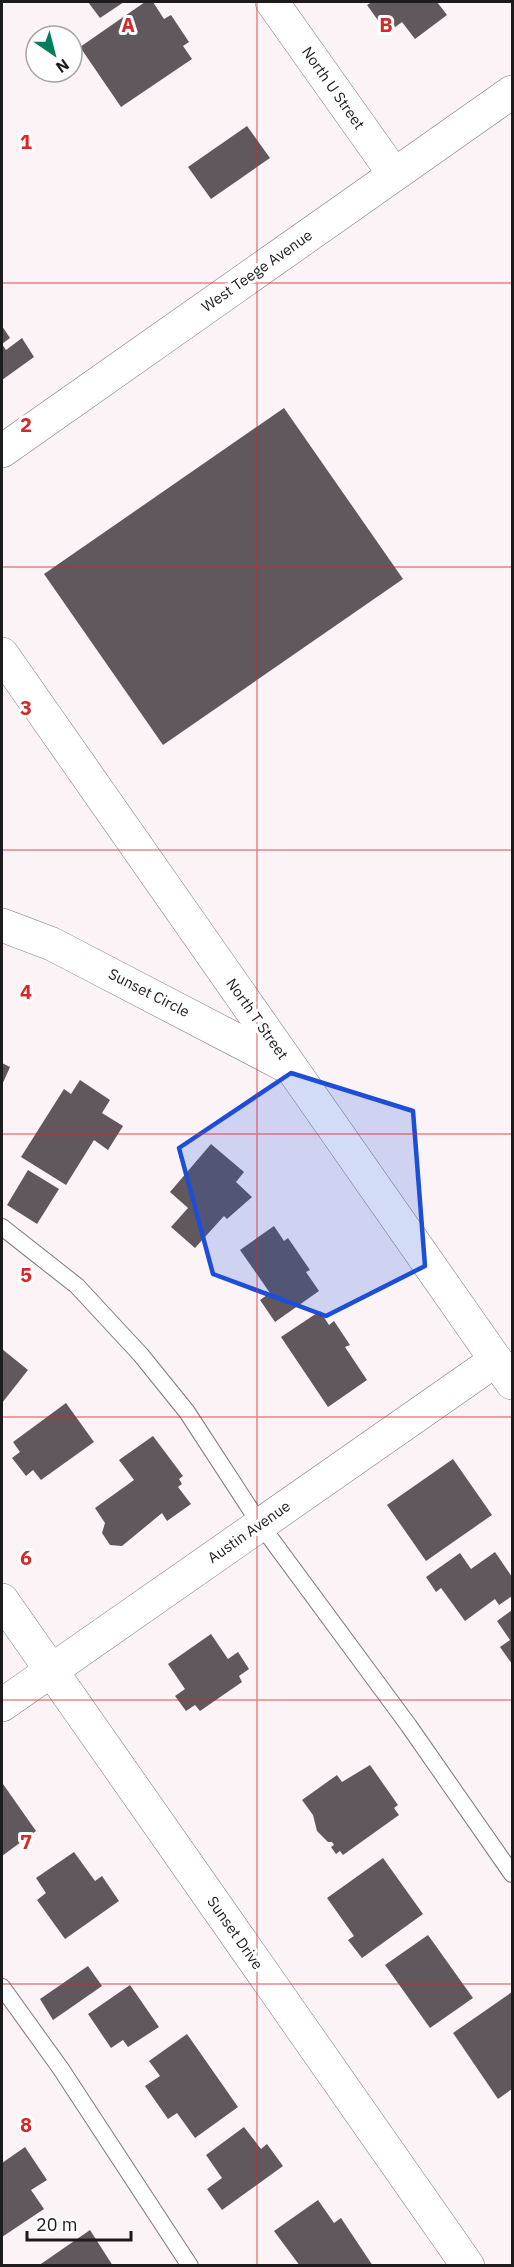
<svg xmlns="http://www.w3.org/2000/svg" width="514" height="2267" viewBox="0 0 514 2267" font-family="'IBM Plex Sans',sans-serif">
<rect width="100%" height="100%" fill="#fcf3f7"/>
<g fill="#60585c">
<path d="M88 2H124L100 18Z"/>
<path d="M145 2H153L164 19 171 15 189 42 183 46 192 59 121 107 80 47Z"/>
<path d="M372 2H437L447 15 415 39 402 22 387 33 367 5Z"/>
<path d="M247 126 270 158 211 199 188 167Z"/>
<path d="M2 326 10 338 2 344 6 350 22 338 34 357 2 380Z"/>
<path d="M284 408 403 579 163 745 44 574Z"/>
<path d="M2 1063 10 1067 2 1085Z"/>
<path d="M80 1080 110 1100 102 1113 123 1126 108 1150 94 1140 66 1185 21 1157 64 1089 71 1094Z"/>
<path d="M211 1144 244 1172 236 1182 252 1197 227 1219 224 1216 195 1248 171 1227 188 1208 170 1192Z"/>
<path d="M28 1170 59 1189 37 1224 7 1205Z"/>
<path d="M274 1226 284 1241 288 1238 310 1270 306 1272 319 1291 275 1322 260 1300 270 1293 240 1250Z"/>
<path d="M320 1311 329 1325 334 1321 350 1345 345 1347 367 1380 328 1407 281 1337Z"/>
<path d="M2 1349 28 1370 2 1403Z"/>
<path d="M66 1403 94 1442 41 1480 33 1470 26 1476 12 1458 20 1452 13 1442Z"/>
<path d="M153 1436 183 1476 179 1479 182 1484 178 1487 191 1504 167 1521 162 1513 122 1546 110 1545 102 1533 105 1523 95 1508 134 1480 119 1460Z"/>
<path d="M453 1459 492 1515 426 1561 387 1505Z"/>
<path d="M495 1552 512 1577V1596L499 1605 495 1599 465 1621 441 1588 436 1592 426 1577 460 1553 471 1569Z"/>
<path d="M512 1610V1664L500 1647 510 1640 497 1621Z"/>
<path d="M211 1634 228 1659 238 1652 249 1669 239 1676 242 1682 200 1711 195 1705 186 1711 175 1696 185 1689 168 1664Z"/>
<path d="M370 1765 398 1805 394 1808 399 1815 343 1855 340 1851 336 1854 331 1847 334 1845 332 1842H328L317 1831 313 1815 302 1800 337 1775 342 1782Z"/>
<path d="M3 1784 36 1831 2 1856V1785Z"/>
<path d="M74 1852 95 1881 102 1876 119 1901 65 1939 37 1900 46 1893 36 1878Z"/>
<path d="M383 1858 423 1914 362 1958 348 1940 354 1936 327 1898Z"/>
<path d="M428 1935 473 1998 430 2028 385 1965Z"/>
<path d="M88 1966 102 1986 53 2020 40 1999Z"/>
<path d="M130 1985 159 2027 128 2047 123 2040 111 2048 88 2014Z"/>
<path d="M512 1992V2089L498 2099 453 2033Z"/>
<path d="M187 2034 238 2107 195 2138 177 2113 168 2119 145 2086 160 2076 149 2061Z"/>
<path d="M244 2127 261 2149 267 2144 283 2166 222 2210 207 2189 222 2178 206 2155Z"/>
<path d="M25 2147 47 2180 31 2190 44 2209 2 2237V2163Z"/>
<path d="M318 2200 334 2223 341 2218 373 2266H300L274 2231Z"/>
<path d="M90 2230 113 2266H38Z"/>
</g>
<g fill="none" stroke-linecap="round" stroke-linejoin="round">
<g stroke="#7f777b" stroke-width="18">
<g id="service">
<path d="M2 1227 77 1286 141 1355 187 1412 260 1524 409 1726 512 1874"/>
<path d="M2 1987 61 2069 190 2266"/>
</g>
</g>
<g stroke="#7f777b" stroke-width="34">
<g id="minor">
<path d="M272 2 394 174"/>
<path d="M2 451 512 92"/>
<path d="M2 925 52 944 292 1069"/>
<path d="M2 1600 468 2266"/>
<path d="M2 1705 496 1360"/>
</g>
</g>
<g stroke="#7f777b" stroke-width="34">
<path id="tertiary" d="M2 654 512 1383"/>
</g>
<use href="#service" stroke="#fff" stroke-width="16"/>
<use href="#minor" stroke="#fff" stroke-width="33"/>
<use href="#tertiary" stroke="#fff" stroke-width="33"/>
</g>
<path fill="#1d4ed8" fill-opacity="0.2" stroke="#1d4ed8" stroke-width="4.5" stroke-linejoin="round" d="M291 1073 413 1111 425 1266 326 1316 213 1274 179 1148Z"/>
<path fill="none" stroke="#d62828" stroke-width="1.5" stroke-opacity="0.55" d="M257 2V2266M2 283H512M2 567H512M2 850H512M2 1134H512M2 1417H512M2 1700H512M2 1984H512"/>
<g text-anchor="middle" stroke-width="6" stroke-linejoin="round" paint-order="stroke">
<g font-size="15" fill="#1e1b1c" stroke="#fff">
<text transform="translate(333 88) rotate(55)" y="5">North U Street</text>
<text transform="translate(257 271) rotate(-35)" y="5">West Teege Avenue</text>
<text transform="translate(149 993) rotate(27)" y="5">Sunset Circle</text>
<text transform="translate(257 1019) rotate(55)" y="5">North T Street</text>
<text transform="translate(249 1532) rotate(-35)" y="5">Austin Avenue</text>
<text transform="translate(235 1933) rotate(55)" y="5">Sunset Drive</text>
</g>
</g>
<g font-size="20" text-anchor="middle" font-weight="bold" fill="#d62828" stroke="#fff" stroke-width="6" stroke-linejoin="round" paint-order="stroke">
<text x="128" y="32">A</text>
<text x="386" y="32">B</text>
<text x="26" y="149">1</text>
<text x="26" y="432">2</text>
<text x="26" y="715">3</text>
<text x="26" y="999">4</text>
<text x="26" y="1282">5</text>
<text x="26" y="1565">6</text>
<text x="26" y="1849">7</text>
<text x="26" y="2132">8</text>
</g>
<rect width="514" height="2267" fill="none" stroke="#1e1b1c" stroke-width="6"/>
<g transform="translate(54 54) rotate(145)"><circle r="28" fill="#ffffff" stroke="#a5a4a4" stroke-width="1.5"/>
<path d="M0-4.5L10 22L0 15L-10 22Z" fill="#027e5d"/>
<text y="-9" font-size="16" font-weight="bold" text-anchor="middle" fill="#1e1b1c">N</text>
</g>
<path d="M27 2231v9h104v-9" fill="none" stroke="#1e1b1c" stroke-width="3"/>
<text x="36" y="2231" font-size="18" fill="#1e1b1c" stroke="#ffffff" stroke-width="4.5" paint-order="stroke">20 m</text>
</svg>
